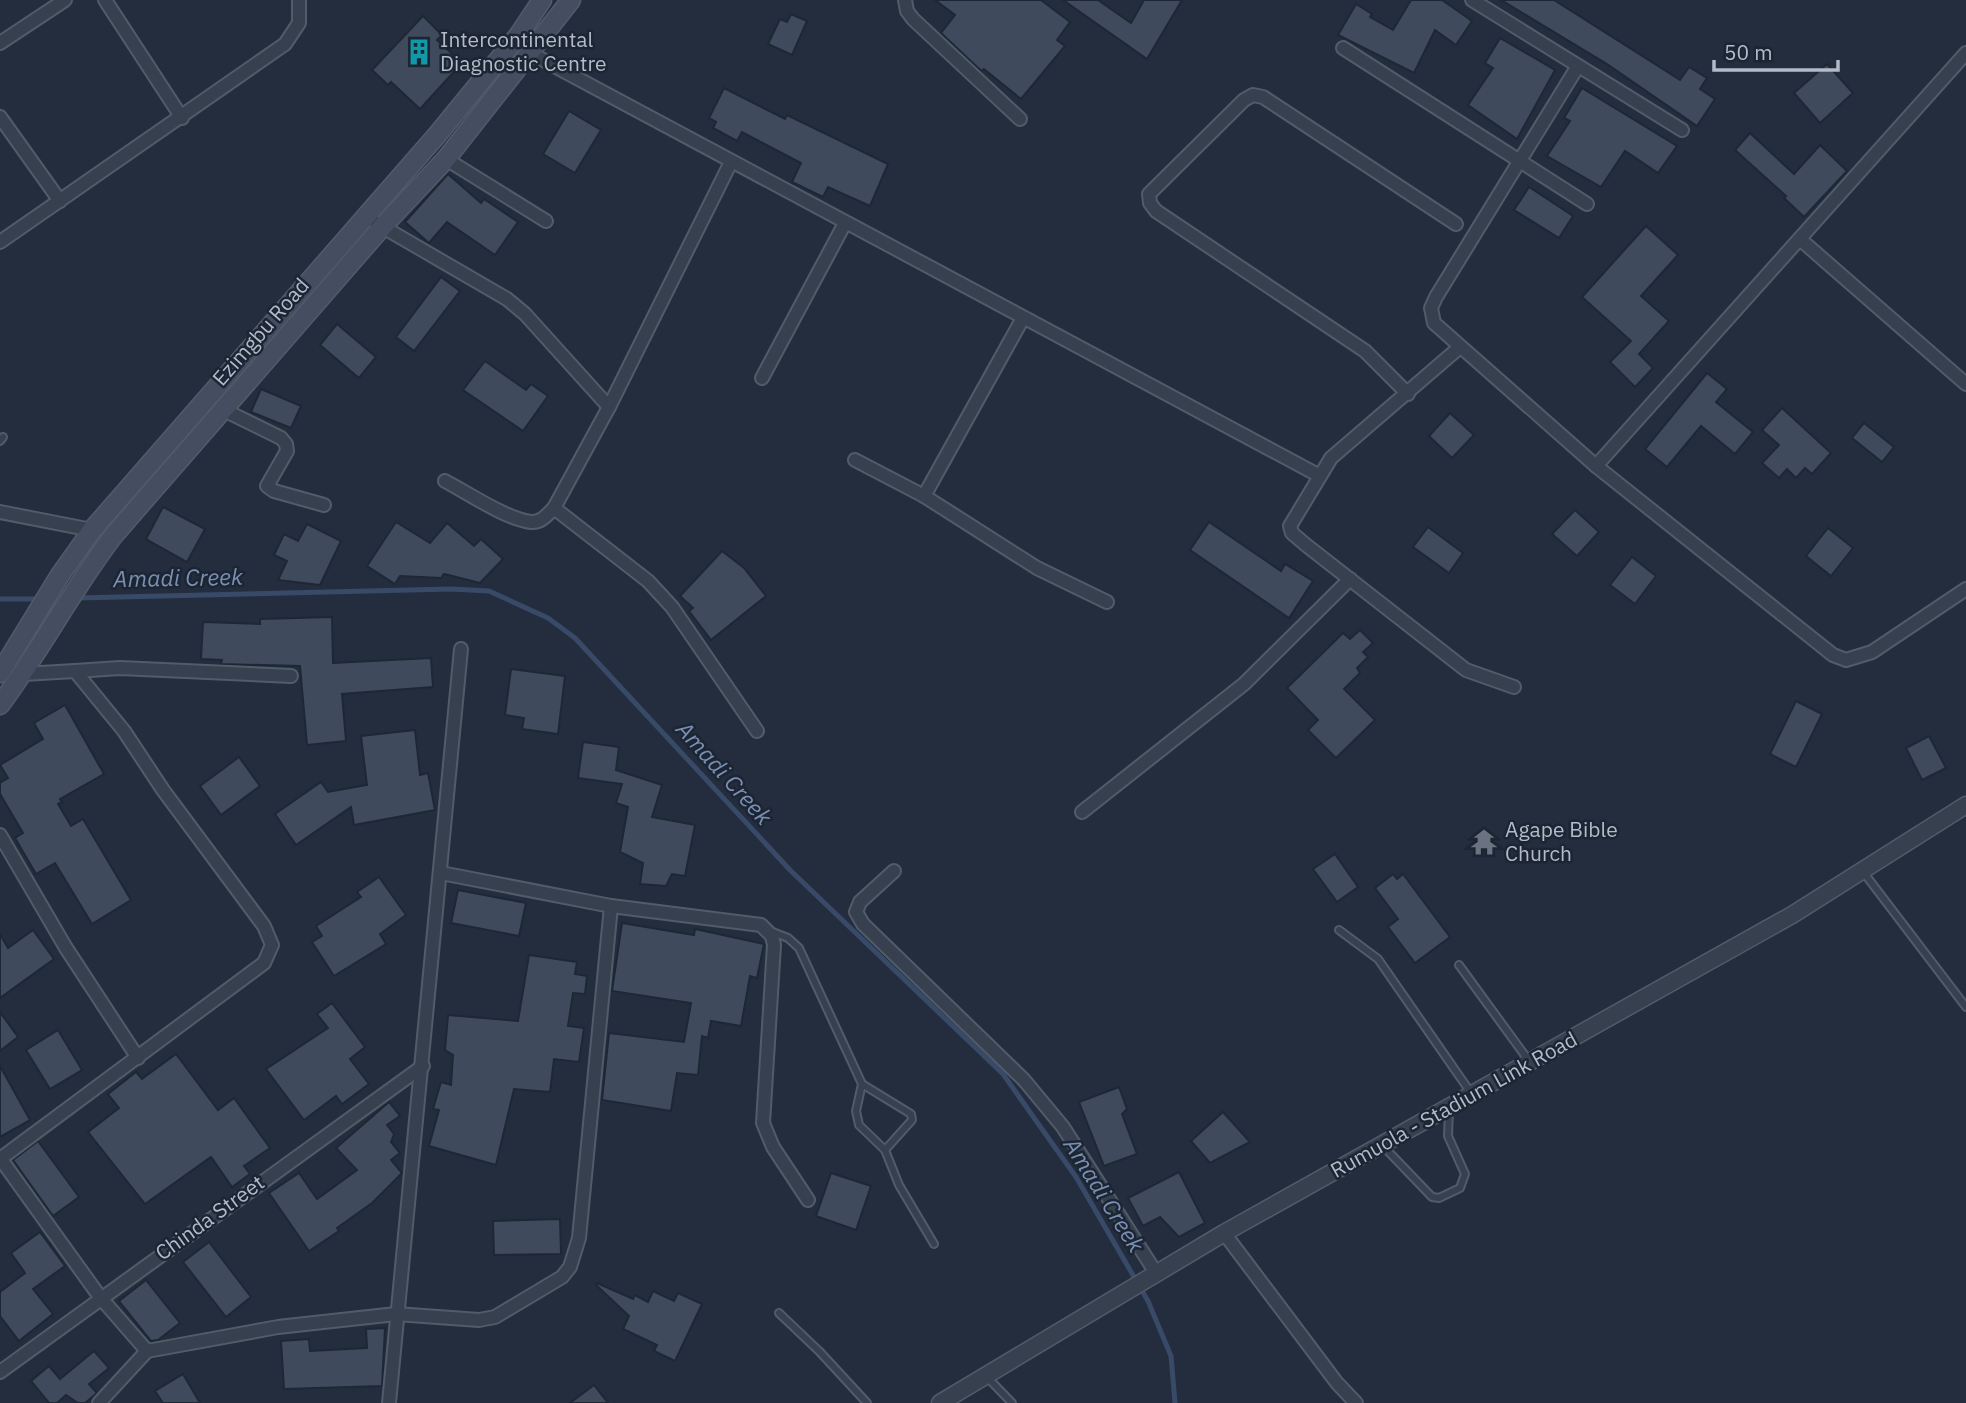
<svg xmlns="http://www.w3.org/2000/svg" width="1966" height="1403" viewBox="0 0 1966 1403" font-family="'IBM Plex Sans',sans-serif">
<rect width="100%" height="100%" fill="#232d3e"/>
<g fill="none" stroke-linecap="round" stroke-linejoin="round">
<g stroke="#384a68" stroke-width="5">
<path d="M77 598 451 589 489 591 548 618 575 638 790 870 1003 1074 1076 1177 1148 1301 1171 1356 1175 1403"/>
<path d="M0 599H39"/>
</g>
</g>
<g fill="#3f4b5d" stroke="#1e2735" stroke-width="2">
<path d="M935 0H1041L1070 22 1057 40 1065 46 1021 99 984 69 982 71 977 67 941 33 955 15Z"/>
<path d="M1063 0H1098L1131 23 1144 0H1182L1147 59Z"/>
<path d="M1411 0H1442L1472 21 1456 45 1435 30 1414 73 1338 35 1356 4 1372 14 1370 17 1393 30Z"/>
<path d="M1501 0H1554L1680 80 1689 67 1707 78 1700 89 1715 99 1697 126 1607 64Z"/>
<path d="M791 14 807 21 792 55 768 44 780 19 787 22Z"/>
<path d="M423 16 442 35 437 40 462 63 420 109 391 82 388 85 372 70Z"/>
<path d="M1500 38 1555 70 1517 139 1468 105 1493 68 1485 63Z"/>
<path d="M1827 64 1853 93 1820 123 1794 93Z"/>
<path d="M724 88 785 119 787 115 888 164 870 206 828 187 823 197 792 182 801 163 742 132 737 141 713 128 716 122 709 118Z"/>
<path d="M1582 88 1677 146 1658 173 1625 151 1601 187 1547 156 1570 121 1564 118Z"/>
<path d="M569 111 601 130 575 173 543 154Z"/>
<path d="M1750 133 1794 174 1820 145 1847 171 1804 217 1784 198 1786 196 1735 150Z"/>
<path d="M448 174 481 203 484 199 518 222 495 255 447 222 429 243 405 222Z"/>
<path d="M1529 187 1573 216 1559 238 1514 210Z"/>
<path d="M1646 226 1678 255 1641 296 1669 321 1639 354 1653 368 1635 387 1610 362 1631 341 1582 297Z"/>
<path d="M441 277 460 291 414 351 396 337Z"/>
<path d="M337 324 376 357 359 378 320 345Z"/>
<path d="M485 361 526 390 531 384 548 396 523 431 463 390Z"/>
<path d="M1707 373 1727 389 1716 402 1753 432 1735 454 1701 426 1667 467 1645 449Z"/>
<path d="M261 389 301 406 291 428 251 412Z"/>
<path d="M1782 408 1831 453 1812 474 1805 468 1796 478 1787 469 1779 478 1762 463 1779 445 1762 430Z"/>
<path d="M1450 413 1474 435 1452 458 1429 436Z"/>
<path d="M1864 423 1894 447 1882 462 1852 438Z"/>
<path d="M163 507 205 529 187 562 146 539Z"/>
<path d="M1575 510 1599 532 1577 556 1552 534Z"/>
<path d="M396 522 430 543 447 523 474 546 481 539 503 559 480 583 444 574 441 578 400 576 395 584 367 566Z"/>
<path d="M1209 522 1281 571 1285 564 1313 581 1289 618 1190 550Z"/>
<path d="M307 524 341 541 320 585 278 580 287 561 274 555 284 534 298 541Z"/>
<path d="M1428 527 1463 553 1449 573 1413 547Z"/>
<path d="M1828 528 1853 548 1831 576 1806 556Z"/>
<path d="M722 551 744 568 766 596 711 640 689 611 693 608 680 596Z"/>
<path d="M1632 557 1656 576 1635 604 1610 585Z"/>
<path d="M332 617 333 663 431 658 433 687 342 694 346 741 307 745 300 666 221 664 222 660 201 659 203 622 260 624V619Z"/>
<path d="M1360 630 1373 643 1363 652 1368 657 1357 668 1360 673 1344 689 1375 720 1336 758 1308 730 1318 720 1287 688 1343 633 1350 639Z"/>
<path d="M511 669 565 676 558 734 522 729 524 718 505 715Z"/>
<path d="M1796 701 1822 714 1796 767 1770 754Z"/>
<path d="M65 705 104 774 60 799 62 802 58 804 71 826 83 819 131 900 92 924 55 863 36 874 15 838 23 833 0 794V783L8 778 0 765 43 739 34 723Z"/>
<path d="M415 730 420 775 428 773 435 810 354 825 351 807 296 845 275 814 321 782 328 792 367 785 361 736Z"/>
<path d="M1929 736 1946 768 1922 780 1906 748Z"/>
<path d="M583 742 619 747 616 770 662 785 652 817 695 825 685 876 672 874 666 886 640 884 643 863 620 852 628 807 616 803 622 784 578 778Z"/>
<path d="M239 757 260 786 221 815 200 786Z"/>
<path d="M1335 854 1358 887 1337 902 1313 869Z"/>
<path d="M1393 874 1397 879 1403 874 1450 937 1415 963 1388 927 1398 919 1375 888Z"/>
<path d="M379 877 406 915 380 934 386 944 334 976 312 942 322 936 316 926 361 897 357 892Z"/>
<path d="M458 890 526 903 519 936 451 923Z"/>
<path d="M622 923 694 935 695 929 764 944 757 978 750 976 741 1026 711 1021 708 1038 702 1036 698 1075 677 1073 671 1111 602 1100 609 1033 684 1042 691 1003 612 991Z"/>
<path d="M33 930 54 959 0 998V934L8 948Z"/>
<path d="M529 955 577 962 575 974 587 976 585 994 573 993 568 1026 584 1028 579 1062 554 1059 550 1092 514 1089 496 1165 429 1146 439 1110 433 1109 441 1082 451 1085 453 1055 445 1050 448 1015 518 1021Z"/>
<path d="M332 1003 365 1047 350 1059 369 1084 342 1104 336 1096 304 1120 266 1069 328 1028 317 1014Z"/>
<path d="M0 1012 18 1037 0 1051Z"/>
<path d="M58 1030 82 1070 50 1089 26 1050Z"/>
<path d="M176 1054 218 1110 234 1098 270 1148 244 1166 250 1174 232 1187 211 1157 145 1204 88 1132 119 1108 108 1094 136 1072 142 1079Z"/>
<path d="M0 1066 30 1120 0 1137Z"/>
<path d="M1119 1087 1127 1109 1122 1114 1137 1154 1104 1166 1079 1102Z"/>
<path d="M389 1102 400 1116 387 1125 394 1134 391 1142 400 1153 391 1160 402 1173 372 1203 337 1228 339 1231 309 1251 269 1193 299 1173 317 1199 357 1170 336 1148Z"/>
<path d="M1223 1112 1250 1142 1210 1163 1191 1141Z"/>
<path d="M38 1141 79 1197 53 1216 13 1160Z"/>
<path d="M1179 1172 1205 1223 1179 1237 1160 1217 1143 1226 1128 1198Z"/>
<path d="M831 1173 871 1186 856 1230 816 1216Z"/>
<path d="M560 1219 561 1254 494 1255 493 1221Z"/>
<path d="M40 1232 65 1266 33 1289 53 1314 19 1341 0 1316V1292L25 1273 11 1253Z"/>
<path d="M209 1242 251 1297 226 1317 183 1262Z"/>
<path d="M146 1280 180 1323 158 1340 151 1341 119 1301Z"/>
<path d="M597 1283 633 1299 635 1295 648 1302 653 1291 674 1301 678 1293 702 1304 675 1361 654 1351 657 1345 623 1329 629 1316 596 1285Z"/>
<path d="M385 1328 382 1386 284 1389 281 1341 309 1339 310 1351 367 1348 366 1329Z"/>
<path d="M94 1351 109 1368 89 1384 97 1393 85 1403H78L66 1395 57 1403H49L31 1381 49 1366 60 1379Z"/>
<path d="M183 1374 200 1403H163L155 1391Z"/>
<path d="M594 1385 608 1403H570Z"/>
</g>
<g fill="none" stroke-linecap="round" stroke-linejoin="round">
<g stroke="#525b69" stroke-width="10">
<g id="service">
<path d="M0 441 3 437"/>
<path d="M1864 873 1966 1007"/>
<path d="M1339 930 1378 959 1471 1093"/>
<path d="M770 931 788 938 799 948 862 1084 856 1111 859 1125 885 1150 899 1185 934 1244"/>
<path d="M1459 965 1529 1061"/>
<path d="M862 1084 911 1114 912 1120 885 1150"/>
<path d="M1383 1146 1432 1197 1439 1198 1460 1188 1465 1174 1448 1136 1449 1109"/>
<path d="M779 1313 819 1351 867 1403"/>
<path d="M987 1377 1012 1403"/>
</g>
</g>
<g stroke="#525b69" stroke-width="16">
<g id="minor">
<path d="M105 0 182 118"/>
<path d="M905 0 907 11 913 19 1020 119"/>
<path d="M1472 0 1682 130"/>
<path d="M0 43 65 0"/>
<path d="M1343 48 1587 204"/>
<path d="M530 53 1318 475"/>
<path d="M1578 66 1436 297 1431 308 1434 323 1596 466 1833 655 1846 660 1872 652 1966 589"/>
<path d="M0 117 60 201"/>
<path d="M446 159 546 221"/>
<path d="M376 223 507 299 525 314 609 407"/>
<path d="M1801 240 1966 384"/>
<path d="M0 242 285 44 299 23V0"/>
<path d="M1460 347 1331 458 1290 526 1292 533 1306 545 1466 670 1514 687"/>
<path d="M762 378 845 223"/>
<path d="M1408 394 1365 351 1156 211 1150 203 1149 194 1244 100 1253 95 1263 97 1456 224"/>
<path d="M224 410 281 438 286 444 287 451 267 486 274 491 324 505"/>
<path d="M855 460 924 496 1037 568 1107 602"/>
<path d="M1596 466 1966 53"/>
<path d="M445 481C468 493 506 519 531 522 541 523 547 515 554 508L609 407 731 162"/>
<path d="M924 496 1023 318"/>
<path d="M554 508 648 581 672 607 757 731"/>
<path d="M0 512 92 530"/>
<path d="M75 671 120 668 291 676"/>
<path d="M1082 812 1244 684 1350 579"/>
<path d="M0 835 66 948 138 1058"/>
<path d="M894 871 860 902 856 912 863 924 1024 1080 1063 1127 1156 1273"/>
<path d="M441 873 611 906 761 925 772 936 774 945 763 1123 773 1147 808 1200"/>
<path d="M0 1158 100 1297 147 1351 278 1327 396 1314 479 1320 495 1317 562 1277 570 1267 579 1238 611 906"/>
<path d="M0 1159 264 963 272 945 264 926 163 790 124 731 75 671 23 674"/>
<path d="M1224 1233 1337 1383 1356 1403"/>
<path d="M0 1372 423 1066"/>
<path d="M99 1403 147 1351"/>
<path d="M389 1403 461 649"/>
</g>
</g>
<g stroke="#525b69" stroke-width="19">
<path id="tertiary" d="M940 1403 1224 1233 1792 915 1966 805"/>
</g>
<g stroke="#525b69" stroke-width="21">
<g id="secondary">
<path d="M0 673 60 575 92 530 437 135 518 36 542 0"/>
<path d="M0 705C41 650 72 590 114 535L383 226 446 159 571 0"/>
</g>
</g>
<use href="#service" stroke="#37404e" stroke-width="6"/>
<use href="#minor" stroke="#37404e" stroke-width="12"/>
<use href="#tertiary" stroke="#37404e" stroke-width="16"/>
<use href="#secondary" stroke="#454e61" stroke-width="18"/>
</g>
<defs>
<g id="building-bare" transform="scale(2.1)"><path d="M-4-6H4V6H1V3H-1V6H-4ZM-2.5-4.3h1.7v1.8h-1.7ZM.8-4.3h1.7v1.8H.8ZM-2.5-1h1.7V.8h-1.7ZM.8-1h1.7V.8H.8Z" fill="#0f9aa8" stroke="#1c2533" stroke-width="2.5" paint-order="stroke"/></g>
<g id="temple-bare" transform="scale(2.1)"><path d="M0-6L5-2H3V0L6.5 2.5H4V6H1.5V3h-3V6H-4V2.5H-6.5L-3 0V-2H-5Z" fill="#6b7280" stroke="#1c2533" stroke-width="2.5" paint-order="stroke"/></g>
</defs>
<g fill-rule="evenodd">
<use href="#building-bare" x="419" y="52"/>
<use href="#temple-bare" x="1484" y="842"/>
</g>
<g text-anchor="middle" stroke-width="5" stroke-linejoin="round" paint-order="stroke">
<g font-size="21" fill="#b3bbc9" stroke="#1c2533" text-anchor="start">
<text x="440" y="47">Intercontinental<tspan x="440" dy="24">Diagnostic Centre</tspan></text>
<text x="1505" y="837">Agape Bible<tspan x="1505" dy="24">Church</tspan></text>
</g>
<g font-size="21" fill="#b3bbc9" stroke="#1c2533">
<text transform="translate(261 332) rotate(-49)" y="7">Ezimgbu Road</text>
<text transform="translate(1454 1105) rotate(-29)" y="7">Rumuola - Stadium Link Road</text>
<text transform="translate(210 1218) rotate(-36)" y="7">Chinda Street</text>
</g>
<g font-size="23" font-style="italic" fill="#7b8fb2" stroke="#1c2533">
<text transform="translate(178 578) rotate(-1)" y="8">Amadi Creek</text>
<text transform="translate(724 773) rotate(48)" y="8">Amadi Creek</text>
<text transform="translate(1104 1195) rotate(58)" y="8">Amadi Creek</text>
</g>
</g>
<path d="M1714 60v10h124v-10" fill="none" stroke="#b3bbc9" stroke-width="3.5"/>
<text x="1724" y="60" font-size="21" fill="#b3bbc9" stroke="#1c2533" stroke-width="5" paint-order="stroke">50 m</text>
</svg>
